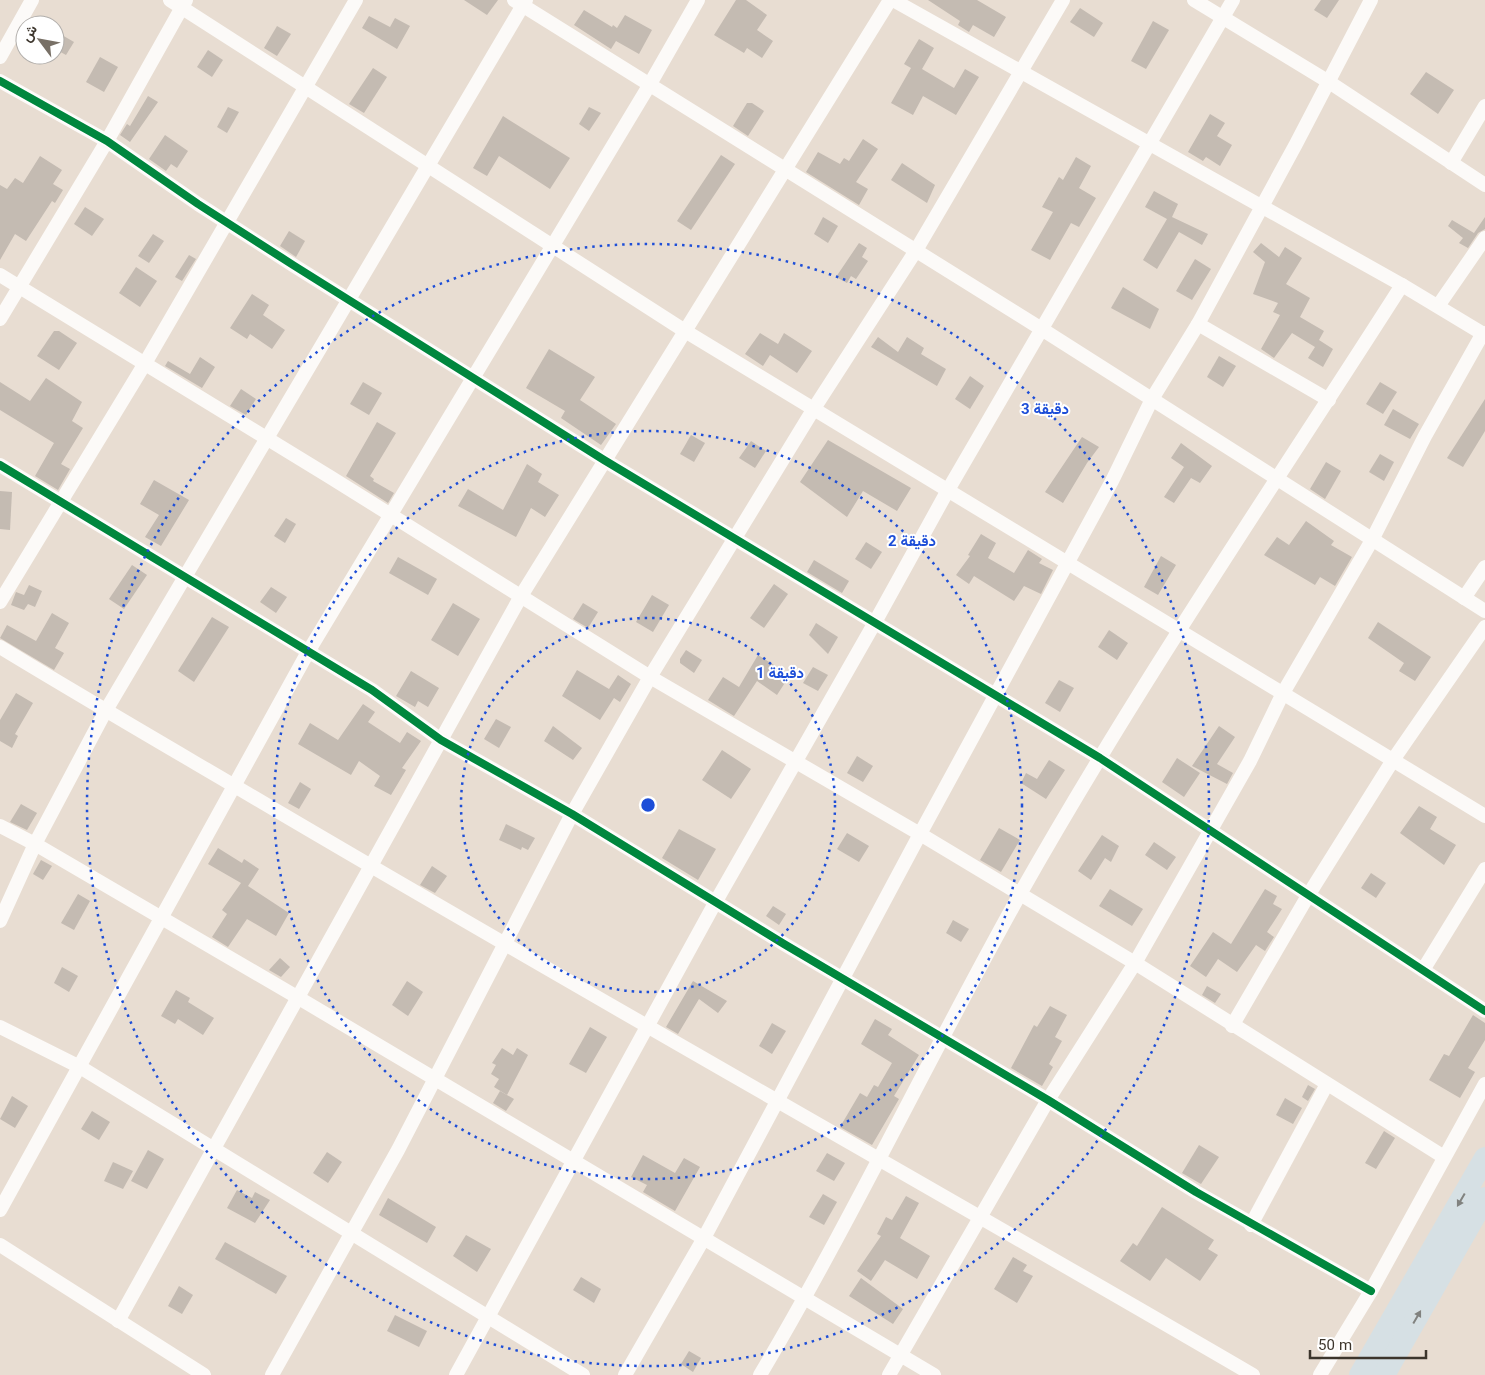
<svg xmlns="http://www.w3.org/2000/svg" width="1485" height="1375" viewBox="0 0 1485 1375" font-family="Georgia,Vazirmatn,serif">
<rect width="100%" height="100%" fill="#e8ddd2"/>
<g fill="#c4bbb2">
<path d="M464 0H498L487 15Z"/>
<path d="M736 0H746L767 15 757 30 773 41 762 58 747 48 744 53 714 35Z"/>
<path d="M928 0H977L1006 17 994 37 973 25 969 32 958 25 960 21Z"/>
<path d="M1321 0H1339L1327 18 1314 10Z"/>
<path d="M1080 8 1103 23 1094 37 1070 22Z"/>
<path d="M584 10 612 27 613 25 617 28 625 15 652 30 639 54 616 41 611 49 574 25Z"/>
<path d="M369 16 390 27 395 18 410 26 397 49 362 28Z"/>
<path d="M1153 21 1169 30 1146 69 1131 61Z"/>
<path d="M277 26 291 34 277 56 264 48Z"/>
<path d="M55 31 74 42 66 55 55 49Z"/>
<path d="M919 39 934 48 922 69 954 88 965 69 979 77 956 115 923 96 913 115 891 103 911 68 904 64Z"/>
<path d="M208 50 223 60 212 77 197 67Z"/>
<path d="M100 57 118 67 104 92 86 82Z"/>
<path d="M373 68 387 77 364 113 349 104Z"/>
<path d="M1426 72 1454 90 1438 114 1410 94Z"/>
<path d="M148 96 158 102 130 142 120 135 127 124 130 126Z"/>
<path d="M747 103H752L764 111 748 136 733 126Z"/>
<path d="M228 107 239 112 227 133 217 127Z"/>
<path d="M589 107 601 113 589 131 579 124Z"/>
<path d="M1210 114 1225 123 1217 136 1232 145 1220 166 1206 157 1203 161 1188 152Z"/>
<path d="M503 116 570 158 550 189 499 156 487 176 473 168Z"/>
<path d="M165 135 188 151 177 168 171 164 166 171 149 159Z"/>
<path d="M863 139 878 149 856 182 868 189 859 205 806 172 818 152 840 164 844 158 849 161Z"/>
<path d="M721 155 735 164 691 230 677 221Z"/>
<path d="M40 156 62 170 53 184 63 190 55 203 52 201 26 241 15 234 0 260V185L7 189 15 178 23 183Z"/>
<path d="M1076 157 1091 166 1079 188 1096 198 1079 227 1071 223 1050 260 1031 250 1053 212 1042 207 1059 177 1063 180Z"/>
<path d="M902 163 935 185 927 203 891 180Z"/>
<path d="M1154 191 1178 204 1172 217 1208 234 1202 245 1179 232 1157 269 1143 260 1167 219 1145 207Z"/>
<path d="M85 207 104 219 92 236 74 224Z"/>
<path d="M823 217 838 226 828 243 814 234Z"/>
<path d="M1485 217V229L1478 233 1468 248 1459 243 1463 238 1448 226 1452 220 1474 233Z"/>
<path d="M289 231 305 241 296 257 280 246Z"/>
<path d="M153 234 164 241 149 263 138 256Z"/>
<path d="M859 243 867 248 862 257 868 261 856 279 851 276 847 283 836 277Z"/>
<path d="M1261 243 1279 257 1285 247 1302 258 1286 284 1310 298 1300 317 1324 331 1319 340 1333 349 1323 367 1308 358 1315 347 1292 333 1274 358 1261 349 1280 315 1273 312 1278 303 1253 294 1265 262 1253 252Z"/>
<path d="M189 255 196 259 182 281 175 277Z"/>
<path d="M1195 259 1211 269 1192 300 1176 291Z"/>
<path d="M136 267 157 281 140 307 119 293Z"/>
<path d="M1123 287 1159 309 1150 329 1111 308Z"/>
<path d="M252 294 269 305 263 315 285 330 272 349 250 334 247 339 230 328Z"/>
<path d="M54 331H59L77 343 59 370 37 356Z"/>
<path d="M760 333 778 344 784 333 812 351 797 373 770 355 763 366 745 354Z"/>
<path d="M878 337 898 352 907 337 924 348 921 354 946 369 937 386 871 347Z"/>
<path d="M549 349 595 377 580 400 616 424 601 445 561 418 565 411 526 388Z"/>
<path d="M1219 356 1236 366 1223 387 1207 377Z"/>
<path d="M200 357 215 367 202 388 165 366 168 361 190 374Z"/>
<path d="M970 376 984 386 970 409 955 399Z"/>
<path d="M46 378 82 402 72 421 83 428 61 464 70 469 58 490 35 476 54 443 0 410V382L30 401Z"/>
<path d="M363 382 382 393 369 415 350 404Z"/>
<path d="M1380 382 1397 392 1383 414 1366 404Z"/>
<path d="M241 389 256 399 246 415 230 406Z"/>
<path d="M1485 399V431L1463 467 1447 458Z"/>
<path d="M1393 409 1419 424 1410 439 1384 425Z"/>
<path d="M377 422 396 433 370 476 374 479 373 481 394 493 388 503 346 476Z"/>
<path d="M691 435 705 443 694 462 680 454Z"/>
<path d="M1082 437 1099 447 1087 463 1063 503 1045 492Z"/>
<path d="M828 440 911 488 897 511 863 491 847 517 800 482Z"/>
<path d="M751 441 766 451 755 468 739 458Z"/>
<path d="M1181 443 1212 466 1200 483 1191 478 1174 503 1164 497 1184 467 1171 458Z"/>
<path d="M1380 454 1394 462 1384 481 1369 472Z"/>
<path d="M1326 462 1341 471 1325 499 1310 489Z"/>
<path d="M527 464 542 474 538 482 559 495 545 517 531 508 516 537 458 506 468 489 503 510Z"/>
<path d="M154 480 189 500 161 546 145 537 159 515 140 504Z"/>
<path d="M0 491 12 492 10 530 0 529Z"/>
<path d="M286 518 296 524 285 543 274 536Z"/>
<path d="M1306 521 1334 541 1331 545 1352 557 1335 586 1320 577 1315 585 1264 555 1277 537 1289 545Z"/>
<path d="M981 534 996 543 988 558 1014 573 1028 550 1042 559 1039 563 1053 570 1041 594 1024 586 1014 601 974 576 969 584 956 575 970 556 968 555Z"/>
<path d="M866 542 882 552 871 569 855 559Z"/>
<path d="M1161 556 1176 565 1158 595 1144 587Z"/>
<path d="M398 557 437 579 428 595 389 573Z"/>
<path d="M814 560 849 581 842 593 807 572Z"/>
<path d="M132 565 147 575 124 609 109 599Z"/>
<path d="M774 584 788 594 764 628 750 618Z"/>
<path d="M29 585 42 591 35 607 28 604 24 610 11 605 16 592 24 595Z"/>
<path d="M271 587 287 597 276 613 260 602Z"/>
<path d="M652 595 669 605 653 632 636 622Z"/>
<path d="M453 603 480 619 458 656 431 640Z"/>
<path d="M583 603 598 612 588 628 573 619Z"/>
<path d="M52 613 69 623 55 648 64 653 54 670 0 638 7 625 36 641Z"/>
<path d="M212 617 229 627 194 682 178 671Z"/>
<path d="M1378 622 1431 657 1415 681 1399 671 1404 663 1368 638Z"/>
<path d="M816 623 838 637 828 654 809 635Z"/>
<path d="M1109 630 1128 643 1117 660 1098 647Z"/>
<path d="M686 650 702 660 694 673 680 663V659Z"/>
<path d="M758 655 790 675 777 695 757 681 734 716 708 700 723 677 739 687Z"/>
<path d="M813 667 828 675 818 691 803 683Z"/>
<path d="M577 670 609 689 618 675 631 684 620 702 614 698 600 720 562 696Z"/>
<path d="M411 671 439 688 428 707 418 701 415 707 396 696Z"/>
<path d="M1059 680 1074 688 1060 712 1045 703Z"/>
<path d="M16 693 33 703 15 734 18 736 12 748 0 741V720Z"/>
<path d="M363 704 375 712 368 722 400 743 407 732 421 741 402 768 406 770 391 795 374 786 380 776 359 761 351 775 298 744 310 723 338 740Z"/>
<path d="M496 719 511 727 499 748 484 739Z"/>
<path d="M553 726 582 748 573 760 544 741Z"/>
<path d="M1219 726 1235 737 1217 764 1233 773 1227 784 1192 766Z"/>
<path d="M722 750 751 769 731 799 702 780Z"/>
<path d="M857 756 873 766 863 782 847 773Z"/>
<path d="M1177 758 1200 773 1184 797 1162 782Z"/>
<path d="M1049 760 1065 770 1046 799 1021 783 1026 773 1037 779Z"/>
<path d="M300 782 311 789 299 809 288 803Z"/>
<path d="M21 804 37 813 27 830 10 822Z"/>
<path d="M1419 806 1437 817 1430 829 1456 845 1444 865 1400 833Z"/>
<path d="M506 824 535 838 528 850 522 847 521 850 499 840Z"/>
<path d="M999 828 1020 840 1001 872 980 860Z"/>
<path d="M679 829 716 849 698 880 662 858Z"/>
<path d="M847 833 869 846 859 862 837 849Z"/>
<path d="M1102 835 1119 846 1111 862 1105 858 1091 880 1078 871Z"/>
<path d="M1154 842 1176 857 1167 870 1145 855Z"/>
<path d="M218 848 242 863 244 859 259 869 248 886 289 913 276 936 247 919 228 947 212 937 227 914 222 910 241 883 208 864Z"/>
<path d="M41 860 52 866 43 880 33 874Z"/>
<path d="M432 866 447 876 435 893 420 885Z"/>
<path d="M1371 873 1386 883 1376 898 1361 888Z"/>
<path d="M1110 889 1143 909 1132 926 1099 906Z"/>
<path d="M1265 889 1277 896 1273 904 1282 909 1267 932 1274 937 1265 951 1256 945 1237 972 1218 959 1206 977 1190 966 1213 932 1231 944Z"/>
<path d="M78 894 90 901 74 930 61 923Z"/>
<path d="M773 906 786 914 779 925 766 916Z"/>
<path d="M953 920 969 929 961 942 946 933Z"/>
<path d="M280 958 290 967 281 977 269 970Z"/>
<path d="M62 967 78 976 69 992 54 983Z"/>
<path d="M407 981 423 992 408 1016 392 1005Z"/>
<path d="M693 981 727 1001 718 1013 699 999 678 1034 666 1027Z"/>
<path d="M1207 986 1221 994 1215 1003 1202 995Z"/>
<path d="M176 990 190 998 188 1002 214 1018 203 1035 178 1019 175 1024 161 1016Z"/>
<path d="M1050 1006 1067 1015 1055 1037 1062 1041 1049 1064 1053 1067 1042 1086 1011 1068 1034 1025 1037 1027Z"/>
<path d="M1473 1015 1485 1023V1040L1468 1068 1475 1072 1460 1098 1429 1080 1444 1054 1449 1056Z"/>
<path d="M875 1019 892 1029 888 1035 919 1055 894 1096 899 1099 872 1145 840 1127 860 1093 867 1097 874 1085 878 1087 892 1063 861 1044Z"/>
<path d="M772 1023 786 1031 772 1054 759 1046Z"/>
<path d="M590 1027 607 1037 586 1073 569 1064Z"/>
<path d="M502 1048 513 1055 517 1048 528 1055 507 1095 494 1087 499 1079 491 1074 496 1065 492 1063Z"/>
<path d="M1308 1085 1315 1089 1308 1101 1302 1097Z"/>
<path d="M500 1091 514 1099 506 1111 493 1103Z"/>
<path d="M12 1096 28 1106 15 1128 0 1119Z"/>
<path d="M1285 1098 1302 1108 1293 1124 1276 1115Z"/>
<path d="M92 1111 110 1122 99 1140 81 1129Z"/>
<path d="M1384 1131 1395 1138 1376 1169 1365 1163Z"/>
<path d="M1199 1145 1219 1157 1201 1184 1182 1173Z"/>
<path d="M148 1150 164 1159 147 1189 131 1181Z"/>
<path d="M327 1152 342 1162 328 1183 313 1173Z"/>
<path d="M827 1153 845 1163 834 1181 816 1171Z"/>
<path d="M643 1155 675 1173 684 1158 700 1167 675 1211 643 1192 647 1185 631 1177Z"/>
<path d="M113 1162 133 1171 123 1189 104 1181Z"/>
<path d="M237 1190 252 1198 255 1192 270 1200 255 1223 227 1208Z"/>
<path d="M823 1194 837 1202 824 1225 809 1217Z"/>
<path d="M906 1196 919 1203 900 1238 930 1256 917 1279 885 1260 871 1281 857 1271 881 1236 877 1234 886 1217 892 1220Z"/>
<path d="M388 1198 436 1227 427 1243 379 1215Z"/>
<path d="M1162 1207 1214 1240 1208 1249 1218 1255 1200 1281 1166 1258 1150 1281 1120 1261 1133 1243 1137 1246Z"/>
<path d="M466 1235 491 1249 477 1272 453 1256Z"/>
<path d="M225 1242 287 1276 276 1294 215 1259Z"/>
<path d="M1013 1257 1027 1265 1023 1271 1033 1276 1017 1303 994 1289Z"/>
<path d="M581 1277 601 1289 594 1303 573 1290Z"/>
<path d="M861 1278 903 1309 893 1324 849 1296Z"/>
<path d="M179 1286 193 1295 182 1314 168 1306Z"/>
<path d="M395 1315 427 1331 419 1347 387 1331Z"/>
<path d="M689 1351 701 1358 693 1372 681 1364Z"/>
</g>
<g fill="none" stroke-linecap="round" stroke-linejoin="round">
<g stroke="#fcfaf8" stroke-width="14">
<path d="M170 0 685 331 1485 816"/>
<path d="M514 0 1040 328 1485 611"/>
<path d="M893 0 1402 285 1485 335"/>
<path d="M1194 0 1329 82 1485 185"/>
<path d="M0 57 32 0"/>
<path d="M0 81 107 141 198 204 293 265 604 460 1100 758 1485 1011"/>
<path d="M1451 163 1485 106"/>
<path d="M0 275 330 477 650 677 920 834 1135 963 1444 1157"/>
<path d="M1438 306 1485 238"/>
<path d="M0 319 107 141 186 0"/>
<path d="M1198 324 1329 400"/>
<path d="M0 465 372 690 441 740 572 814 784 944 1048 1100 1196 1192 1371 1291"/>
<path d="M1464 598 1485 567"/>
<path d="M0 602 144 365 356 0"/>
<path d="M0 647C79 695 158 741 238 788 574 987 915 1178 1253 1375"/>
<path d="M0 826 35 844 297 997 934 1375"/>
<path d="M0 921 35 844 105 712 526 0"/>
<path d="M1423 970 1485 869"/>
<path d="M1232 1026 1309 894 1393 760 1485 627"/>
<path d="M0 1027 80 1067 583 1375"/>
<path d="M0 1210 308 652 650 84 698 0"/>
<path d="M1251 1225 1327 1084"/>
<path d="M0 1245 204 1375"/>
<path d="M118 1321 521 596 890 0"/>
<path d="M272 1375 398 1150 572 814 650 677 813 410 915 252 1063 0"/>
<path d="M456 1375 715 903 874 624 948 490 1233 0"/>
<path d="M625 1375 704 1238 920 834 1112 481 1152 399 1198 324 1296 144 1371 0"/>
<path d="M760 1375C853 1218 931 1053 1020 894 1138 685 1273 487 1402 285"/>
<path d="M889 1375 1048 1100 1135 963 1250 761 1283 693 1372 540 1425 436 1483 333"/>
<path d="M1320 1375 1371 1291 1485 1084"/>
</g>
<g stroke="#d6e0e4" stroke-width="22">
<path d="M1360 1375 1485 1158"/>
<path d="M1384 1375 1485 1198"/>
</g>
<g stroke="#fff" stroke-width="11">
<g id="cycleway">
<path d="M0 81 107 141 198 204 293 265 604 460 1100 758 1485 1011"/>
<path d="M0 465 372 690 441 740 572 814 784 944 1048 1100 1196 1192 1371 1291"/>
</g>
</g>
<use href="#cycleway" stroke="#00873e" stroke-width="8"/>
</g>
<defs><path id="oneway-solid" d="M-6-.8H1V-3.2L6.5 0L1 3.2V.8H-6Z" transform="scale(1.25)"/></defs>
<g fill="#81827f">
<use href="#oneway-solid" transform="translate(1461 1200) rotate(120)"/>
<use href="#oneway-solid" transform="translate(1417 1317) rotate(-60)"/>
</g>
<g fill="none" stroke="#1d4ed8" stroke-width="2.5" stroke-dasharray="2.5 5">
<circle cx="648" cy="805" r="187"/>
<circle cx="648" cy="805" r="374"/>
<circle cx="648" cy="805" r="561"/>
</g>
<circle cx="648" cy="805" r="8" fill="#1d4ed8" stroke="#fff" stroke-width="2.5"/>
<g font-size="15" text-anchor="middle" font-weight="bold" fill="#1d4ed8" stroke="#fff" stroke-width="4" stroke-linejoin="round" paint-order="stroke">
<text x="1045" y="414">3 دقيقة</text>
<text x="912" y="546">2 دقيقة</text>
<text x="780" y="678">1 دقيقة</text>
</g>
<g transform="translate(40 40) rotate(302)"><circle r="24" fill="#ffffff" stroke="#b1aeab"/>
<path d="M0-4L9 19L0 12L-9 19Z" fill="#787066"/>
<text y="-8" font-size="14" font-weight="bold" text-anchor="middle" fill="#3c352c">ش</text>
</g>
<path d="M1310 1350v8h116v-8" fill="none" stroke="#3c352c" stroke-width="2.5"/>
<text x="1318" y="1350" font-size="15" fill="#3c352c" stroke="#ffffff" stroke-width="4" paint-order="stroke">50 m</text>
</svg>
